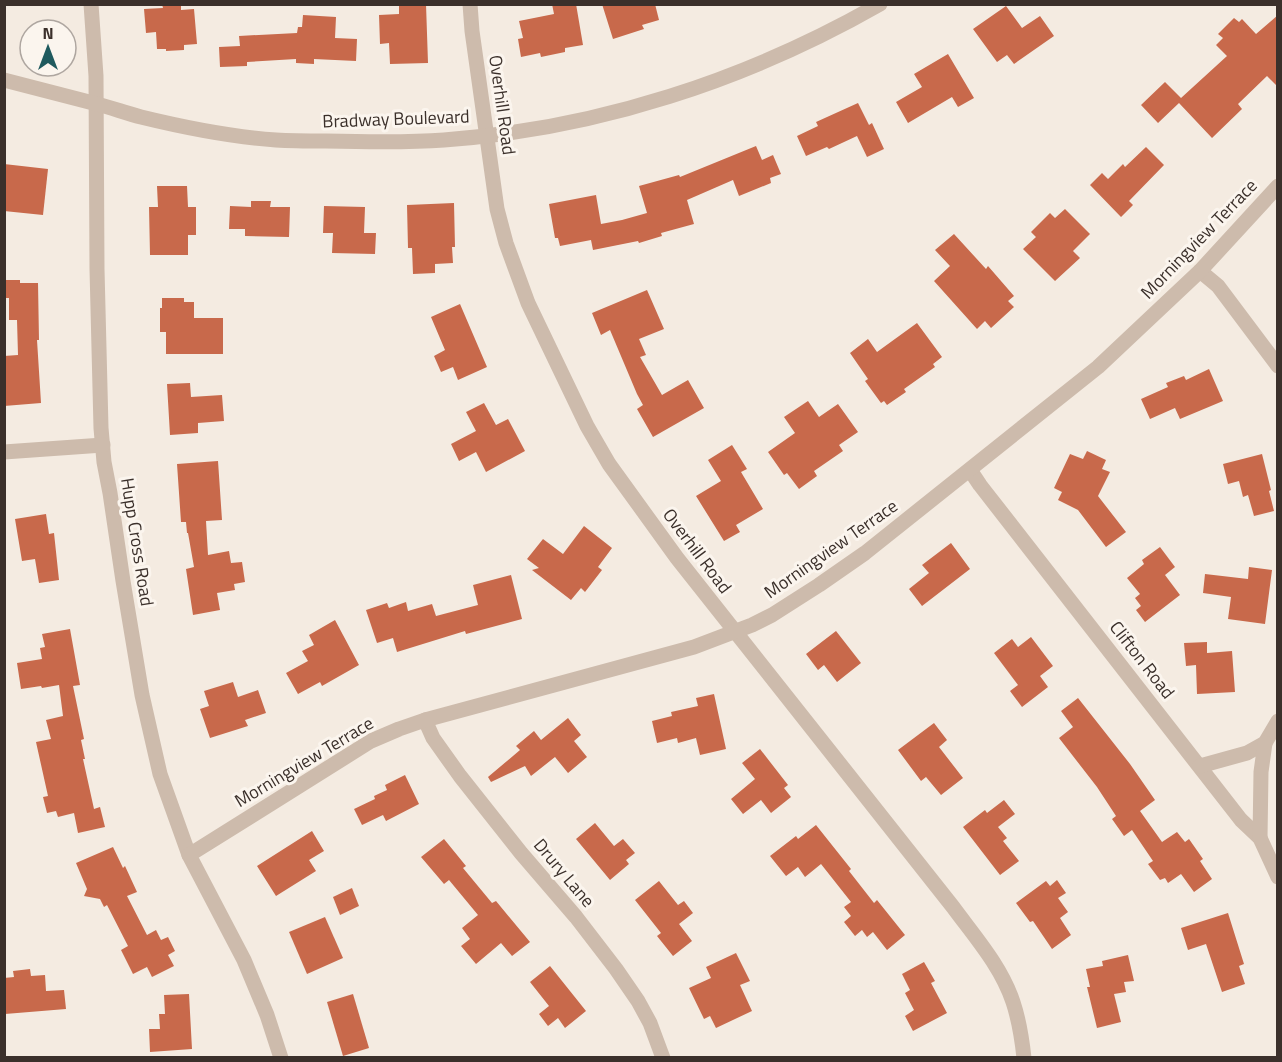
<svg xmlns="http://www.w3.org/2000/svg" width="1282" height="1062" viewBox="0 0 1282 1062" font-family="'Titillium Web',sans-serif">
<rect width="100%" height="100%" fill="#f4ebe1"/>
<g fill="#c8694b">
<path d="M162 4H181V10L194 9 197 44 184 45V50L166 51V49H157L156 32 146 33 144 9 163 8Z"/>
<path d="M426 4 428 63 390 64 389 43 380 44 379 15 399 14V5Z"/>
<path d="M552 4H576L583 45 565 48V52L541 57 540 53 521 57 518 39 523 38 519 21 554 14Z"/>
<path d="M602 4H655L659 20 642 25 644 29 613 39Z"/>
<path d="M1006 6 1022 28 1040 16 1054 36 1014 64 1007 55 997 62 973 29Z"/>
<path d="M303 15 336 17 335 38 357 39 356 61 314 59V64L296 63V59L247 62V66L220 67 219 47 240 46 239 36 297 33 298 27H302Z"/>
<path d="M1278 15V87L1267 76 1238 104 1242 109 1212 138 1179 103 1158 123 1141 105 1165 82 1181 98 1227 56 1216 45 1223 38 1218 34 1234 18 1239 22 1242 19 1256 34Z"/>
<path d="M948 54 974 98 958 107 952 97 908 123 896 102 922 87 914 74Z"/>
<path d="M858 103 869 125 872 123 884 149 867 157 857 136 829 149 827 147 806 156 797 136 818 126 816 122Z"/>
<path d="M756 146 762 160 773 155 781 174 770 178 771 183 739 196 733 180 687 200 694 224 661 233 662 236 639 243 638 241 593 250 591 240 560 246 558 238H555L549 204 596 195 601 224 622 220 647 213 639 186 679 175 680 177Z"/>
<path d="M1146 147 1164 165 1129 201 1133 205 1121 217 1090 185 1102 173 1108 179 1123 164 1125 167Z"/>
<path d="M4 164 48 169 43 215 4 211Z"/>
<path d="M157 186H187L188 207H196V235H188V255H150L149 207H158Z"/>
<path d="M251 201H271L270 207H290L289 237 245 236V229H229L230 206 251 207Z"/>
<path d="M454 203 455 247H452L453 263 435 264V273L413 274 412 248H408L407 205Z"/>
<path d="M324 206 365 207 364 233H376L375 254 332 253 333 233H323Z"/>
<path d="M1065 209 1090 234 1073 251 1080 258 1055 281 1023 249 1036 237 1031 232 1050 213 1055 218Z"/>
<path d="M954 234 986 269 988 266 1014 296 1008 301 1014 307 991 328 985 321 977 329 934 281 950 266 935 250Z"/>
<path d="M4 280H20V283H38L39 340H37L41 403 4 406V356L18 355 17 320H9V298H4Z"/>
<path d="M647 290 664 329 639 339 646 355 640 357 662 395 688 380 704 408 653 437 637 409 643 405 637 394 610 330 601 335 592 313Z"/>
<path d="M162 298H184V302H194V318H223V354H166V332H160V308H162Z"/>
<path d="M460 304 487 367 458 380 453 367 441 372 434 356 445 350 431 317Z"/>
<path d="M917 323 942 357 933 364 935 367 904 389 906 392 887 405 884 401 881 403 865 381 868 379 850 353 868 339 877 352Z"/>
<path d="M1209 369 1223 401 1180 419 1175 408 1150 419 1141 399 1168 387 1166 383 1184 376 1186 380Z"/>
<path d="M190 383 191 397 222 395 224 421 198 423V433L170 435 167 384Z"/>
<path d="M808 401 819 417 838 404 858 432 839 445 843 451 814 471 817 476 799 489 787 473 784 475 768 452 795 433 784 417Z"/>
<path d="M484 403 496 425 508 419 525 451 486 472 476 452 459 461 451 444 476 431 466 412Z"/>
<path d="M732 445 747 469 741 472 763 509 736 525 740 532 724 541 696 496 721 481 708 460Z"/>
<path d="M1087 451 1106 460 1102 469 1110 472 1098 496 1126 532 1106 547 1078 510 1058 500 1062 492 1054 488 1070 454 1083 459Z"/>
<path d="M1262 454 1271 490 1269 491 1274 511 1254 516 1248 495 1243 497 1239 481 1228 484 1223 464Z"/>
<path d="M218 461 222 520 206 521 208 555 229 551 231 563 242 562 245 582 234 584 235 590 217 593 220 610 193 615 186 569 194 567 188 533H187L186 522H181L177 464Z"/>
<path d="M46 514 49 534 54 533 59 580 39 583 35 559 22 561 15 519Z"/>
<path d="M584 526 612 548 598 567 602 570 585 592 581 588 571 600 532 570 539 568 527 559 543 539 563 554Z"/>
<path d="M951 543 970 569 922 606 909 589 929 573 922 565Z"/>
<path d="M1160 547 1175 567 1165 575 1180 595 1145 622 1136 610 1141 606 1135 598 1140 594 1127 578 1144 564 1142 560Z"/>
<path d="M1249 567 1272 570 1265 624 1228 619 1231 597 1203 593 1205 574 1248 579Z"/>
<path d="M511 575 522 619 466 634 465 631 397 652 393 638 377 643 366 610 387 603 389 608 406 602 408 611 432 604 436 616 478 605 473 585Z"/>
<path d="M335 620 359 665 322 686 320 682 298 694 286 673 308 661 302 651 314 645 309 635Z"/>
<path d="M70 629 80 685 73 686 84 739 81 740 85 759H83L94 809 100 807 105 827 78 833 74 813 58 817 56 811 47 813 43 797 48 796 36 742 51 739 46 720 63 716 59 685 42 688 41 686 21 689 17 663 42 659 40 648 45 647 42 634Z"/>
<path d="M836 631 861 663 837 682 824 665 818 670 806 654Z"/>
<path d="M1031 637 1053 666 1040 676 1048 687 1022 707 1010 691 1018 685 994 653 1012 639 1018 647Z"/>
<path d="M1207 642V653L1232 651 1235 692 1197 694 1196 665 1186 666 1184 643Z"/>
<path d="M233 682 238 697 258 690 266 713 245 720 248 726 210 738 200 709 209 706 204 691Z"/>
<path d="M714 694 726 749 700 755 696 738 678 743 677 738 657 743 652 721 672 716 671 712 698 706 696 698Z"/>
<path d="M1078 698 1130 764 1155 800 1140 811 1162 842 1177 832 1185 842 1189 839 1203 859 1200 861 1212 879 1194 892 1181 874 1168 883 1165 878 1160 880 1148 864 1153 861 1132 830 1124 836 1112 819 1116 816 1097 787 1059 738 1073 727 1061 711Z"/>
<path d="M568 718 581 735 574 741 587 757 568 773 555 757 531 776 525 766 491 782 488 777 520 750 516 746 534 731 541 740Z"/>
<path d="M934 723 947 740 939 747 963 778 941 795 926 777 921 781 898 750Z"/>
<path d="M760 749 788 785 784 788 791 797 771 813 761 800 743 814 731 799 755 779 742 763Z"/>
<path d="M405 775 419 804 386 821 383 815 362 825 354 809 375 799 374 796 387 790 385 785Z"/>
<path d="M1004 800 1015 814 998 827 1007 838 1003 841 1019 861 1000 875 963 827 985 810 987 813Z"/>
<path d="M595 823 614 846 623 839 635 853 626 860 629 864 610 880 576 839Z"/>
<path d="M816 825 851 869 849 871 874 903 877 900 905 935 887 950 873 932 867 937 862 930 855 936 844 922 851 916 844 907 851 902 821 864 805 877 798 867 786 876 770 856 796 836 798 839Z"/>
<path d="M312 831 324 851 309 860 316 871 276 896 257 866Z"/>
<path d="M444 839 466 866 463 868 492 903 496 901 530 942 512 956 501 943 476 964 461 946 470 939 462 928 478 915 449 880 444 884 421 857Z"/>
<path d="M113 847 123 868 125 866 137 892 127 896 147 935 156 930 161 940 168 937 175 951 168 955 174 966 152 977 147 967 133 974 121 950 128 946 107 905 104 907 100 899 84 896 87 889 76 863Z"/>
<path d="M1057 880 1066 893 1058 898 1068 912 1060 918 1071 935 1052 949 1033 921 1030 922 1016 903 1046 881 1050 886Z"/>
<path d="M659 881 678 905 684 901 693 913 679 924 692 941 673 956 657 936 661 933 635 900Z"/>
<path d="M352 888 359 906 340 915 333 897Z"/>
<path d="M1228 913 1244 964 1239 966 1245 984 1222 992 1206 944 1188 950 1181 928Z"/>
<path d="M325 917 343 958 307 974 289 932Z"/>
<path d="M736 953 750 981 740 985 752 1011 716 1028 710 1016 704 1019 689 988 711 978 706 967Z"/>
<path d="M1128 955 1134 981 1124 982 1126 992 1114 994 1121 1022 1097 1028 1087 987H1090L1086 969 1103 966 1102 961Z"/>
<path d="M924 962 935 981 931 983 947 1013 913 1031 905 1016 914 1010 905 993 910 990 902 974Z"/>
<path d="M550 966 586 1011 565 1028 558 1018 548 1026 539 1014 549 1006 530 982Z"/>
<path d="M30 969 31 976 45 975 46 991 64 990 66 1009 5 1014 4 978 14 977 13 971Z"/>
<path d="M189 994 192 1049 150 1052 149 1029H160L159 1014H165L164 995Z"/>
<path d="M353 994 369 1048 343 1056 327 1002Z"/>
</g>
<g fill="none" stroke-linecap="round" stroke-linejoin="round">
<g stroke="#cdbbac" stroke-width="15">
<path d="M91 4 96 76 97 269 101 428 104 462 110 493 123 581 142 695 160 774 189 855 244 960 267 1015 281 1058"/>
<path d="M470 4 472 31 497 209 506 243 528 303 587 426 609 464 677 558 953 907C975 937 1001 966 1013 1002 1019 1020 1022 1039 1024 1058"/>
<path d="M4 80C35 88 66 96 97 104 112 108 126 113 141 117 182 127 233 137 276 140 292 141 309 141 326 141 365 142 405 143 444 140 597 129 747 80 880 4"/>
<path d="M1200 271 1218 286 1278 366"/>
<path d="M4 452 103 445"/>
<path d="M970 470 980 485 1241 820 1260 838 1278 877"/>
<path d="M425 720 433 738 460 776 521 853 576 917 616 969 638 1001 650 1023 663 1058"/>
<path d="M1200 766 1247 753 1265 743 1278 721"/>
<path d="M1260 838 1261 772 1265 743"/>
<path d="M189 855 371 741 399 729 425 720 694 647 752 625 772 615 819 585 865 553 1098 367 1200 271 1278 186"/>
</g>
</g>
<g text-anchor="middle" stroke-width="6" stroke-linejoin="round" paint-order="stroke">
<g font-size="18" fill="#3b302b" stroke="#fbf5ee">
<text transform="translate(502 105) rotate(82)" y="6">Overhill Road</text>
<text transform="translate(396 119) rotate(-2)" y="6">Bradway Boulevard</text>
<text transform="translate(1199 239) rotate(-46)" y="6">Morningview Terrace</text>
<text transform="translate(137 542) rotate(81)" y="6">Hupp Cross Road</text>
<text transform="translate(831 549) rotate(-35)" y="6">Morningview Terrace</text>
<text transform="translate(697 551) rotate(53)" y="6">Overhill Road</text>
<text transform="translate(1142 660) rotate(52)" y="6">Clifton Road</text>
<text transform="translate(304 762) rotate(-31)" y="6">Morningview Terrace</text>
<text transform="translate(564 873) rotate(50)" y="6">Drury Lane</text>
</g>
</g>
<rect width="1282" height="1062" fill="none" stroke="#3b302b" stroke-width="12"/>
<g transform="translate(48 48)"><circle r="28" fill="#fbf5ee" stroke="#aea6a0" stroke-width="1.5"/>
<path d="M0-4.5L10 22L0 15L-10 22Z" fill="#1f5a5e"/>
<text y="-9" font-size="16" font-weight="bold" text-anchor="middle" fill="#3b302b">N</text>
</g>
</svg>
